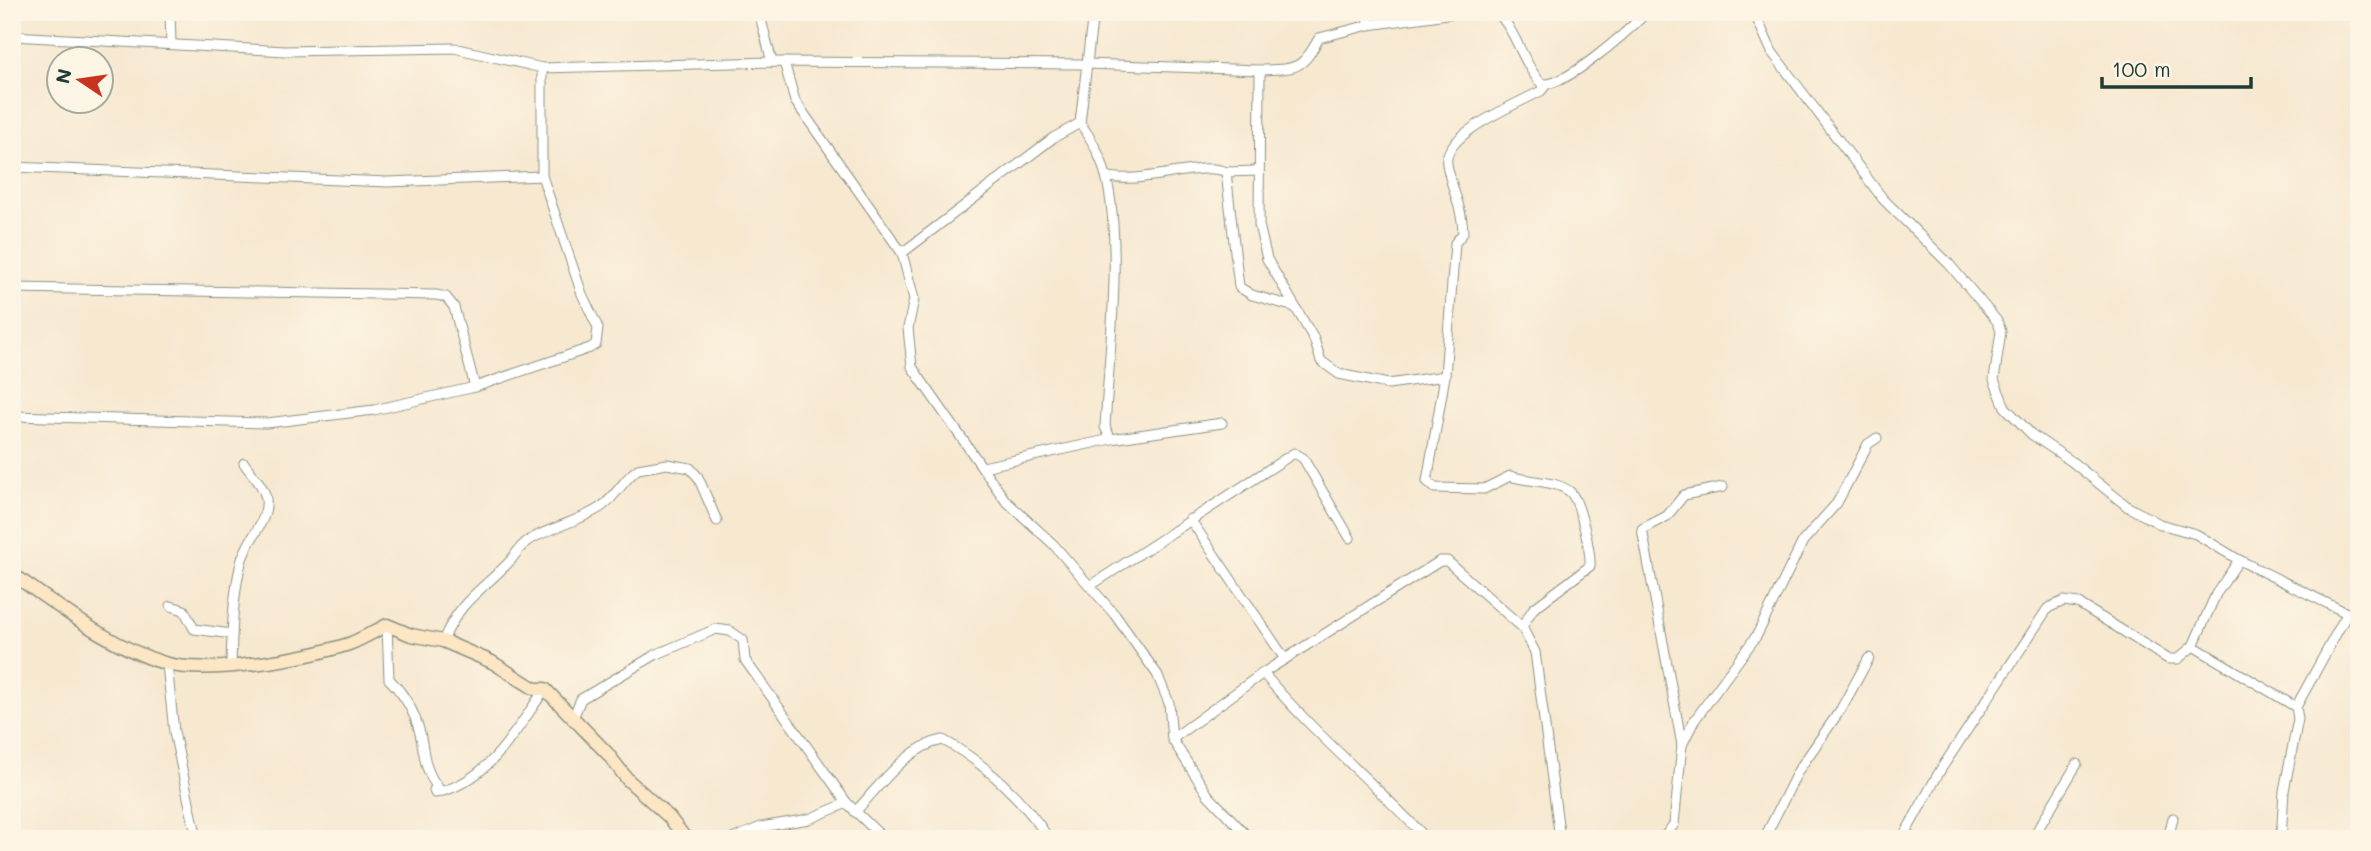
<svg xmlns="http://www.w3.org/2000/svg" width="2371" height="851" viewBox="0 0 2371 851" font-family="Mali,sans-serif">
<rect width="100%" height="100%" fill="#fcf5e5"/>
<filter id="ink" filterUnits="userSpaceOnUse"><feTurbulence type="fractalNoise" baseFrequency=".0143" numOctaves="2"/><feDisplacementMap in="SourceGraphic" scale="14" xChannelSelector="R" yChannelSelector="G"/><feConvolveMatrix kernelMatrix="1 2 1 2 8 2 1 2 1" color-interpolation-filters="sRGB"/></filter>
<filter id="wash" filterUnits="userSpaceOnUse"><feTurbulence type="fractalNoise" baseFrequency=".00686" numOctaves="4" result="noise"/><feDisplacementMap in="SourceGraphic" scale="28" xChannelSelector="R" yChannelSelector="G"/><feGaussianBlur stdDeviation="1.57" result="paint"/><feColorMatrix in="noise" values="0 0 0 0 0 0 0 0 0 0 0 0 0 0 0 0 0 1.4 0 .05"/><feComposite in="paint" operator="in"/></filter>
<g filter="url(#wash)">
<rect width="100%" height="100%" fill="#f7e8d0"/>
</g>
<g filter="url(#ink)">
<g fill="none" stroke-linecap="round" stroke-linejoin="round">
<g stroke="#8b9282" stroke-width="11">
<g id="street">
<path d="M170 12 171 44"/>
<path d="M759 12 772 62"/>
<path d="M1497 12C1516 31 1522 61 1539 81 1554 99 1633 26 1647 12"/>
<path d="M1754 12 1772 52 1883 199 1949 264 1997 321 2001 331 1994 380 2005 407 2031 434 2071 461 2128 507 2160 524 2196 534 2239 560 2359 619"/>
<path d="M1369 25 1461 12"/>
<path d="M12 36 285 51 454 48 542 68 772 62 1086 64 1260 70C1296 69 1302 70 1319 38L1369 25 1368 12"/>
<path d="M784 62 795 101 902 253 914 299 908 328 912 367 1005 500 1053 544 1115 615 1157 674 1169 703 1172 739 1208 795 1250 839"/>
<path d="M1260 70 1259 225 1267 259 1314 339 1321 361 1339 374 1388 384 1445 376"/>
<path d="M1080 123C1092 139 1101 156 1106 176 1123 244 1109 355 1105 427L1111 439 1222 423"/>
<path d="M12 167 388 182 542 176V68"/>
<path d="M1226 172 1258 171"/>
<path d="M1106 176C1141 186 1202 160 1226 172L1239 287 1252 295 1295 307"/>
<path d="M902 253 1053 138 1080 123 1093 12"/>
<path d="M12 288 436 295 446 297 454 307 475 387"/>
<path d="M12 416 267 423 374 410 475 387 590 348 596 344 598 328 582 294 542 176"/>
<path d="M983 467 1111 439"/>
<path d="M1190 519 1285 659"/>
<path d="M1090 586 1294 453 1303 458 1350 538"/>
<path d="M171 606 184 610 194 629 232 634"/>
<path d="M387 625 389 679C406 696 418 718 422 743 425 762 427 774 439 789L434 790 435 793C489 782 516 730 545 689"/>
<path d="M1522 627 1533 609 1590 566C1591 553 1580 499 1569 491 1554 480 1527 482 1510 476L1484 489 1435 488 1427 481 1445 376 1455 243 1463 233C1463 209 1451 188 1447 164 1442 134 1517 104 1541 91L1545 86"/>
<path d="M443 641C460 599 483 590 511 560 518 551 522 543 533 538 555 526 580 521 601 507 617 496 623 479 638 469L667 464 690 468 698 477 717 521"/>
<path d="M2193 646 2296 707 2298 719 2284 791 2281 839"/>
<path d="M167 664 174 732 197 839"/>
<path d="M231 664C232 631 233 595 241 563 246 540 269 522 266 499 264 485 251 474 244 463"/>
<path d="M1263 673C1313 733 1373 782 1427 839"/>
<path d="M2296 707 2347 614"/>
<path d="M572 720 581 699 655 655 716 629 730 631 743 640 745 660 847 803 884 839"/>
<path d="M1172 739 1263 673 1440 561H1447L1522 627 1535 652 1560 839"/>
<path d="M1682 745 1642 529 1667 516 1684 495 1723 487"/>
<path d="M855 812C879 787 907 746 943 740 984 762 1024 800 1049 839"/>
<path d="M732 839 761 827 809 819 847 803"/>
<path d="M1663 839 1674 824 1682 745 1694 721 1757 635 1803 541 1837 503 1868 444 1877 438"/>
<path d="M1764 839 1798 771 1841 709 1869 658"/>
<path d="M1902 839 1941 769 2048 608 2064 601 2078 603 2168 659H2178L2193 646 2216 594 2239 560"/>
<path d="M2032 839 2077 764"/>
<path d="M2168 839 2173 818"/>
</g>
</g>
<g stroke="#8b9282" stroke-width="15">
<path id="secondary" d="M12 574C59 606 109 646 164 663 207 676 306 658 349 644 362 639 375 631 387 625L411 635 443 641 492 662 535 689H545L607 753 628 780 669 817 686 839"/>
</g>
<use href="#street" stroke="#fff" stroke-width="9"/>
<use href="#secondary" stroke="#fce6c4" stroke-width="12"/>
</g>
</g>
<rect width="2371" height="851" fill="none" stroke="#fcf5e5" stroke-width="42"/>
<g transform="translate(80 80) rotate(283)"><circle r="33" fill="#fcf5e5" stroke="#a4ab9e" stroke-width="2"/>
<path d="M0-5L12 26L0 18L-12 26Z" fill="#c8321e"/>
<text y="-10" font-size="19" font-weight="bold" text-anchor="middle" fill="#1f3d34">N</text>
</g>
<path d="M2102 77v10h149v-10" fill="none" stroke="#1f3d34" stroke-width="3.5"/>
<text x="2112" y="77" font-size="21" fill="#1f3d34" stroke="#fcf5e5" stroke-width="5" paint-order="stroke">100 m</text>
</svg>
